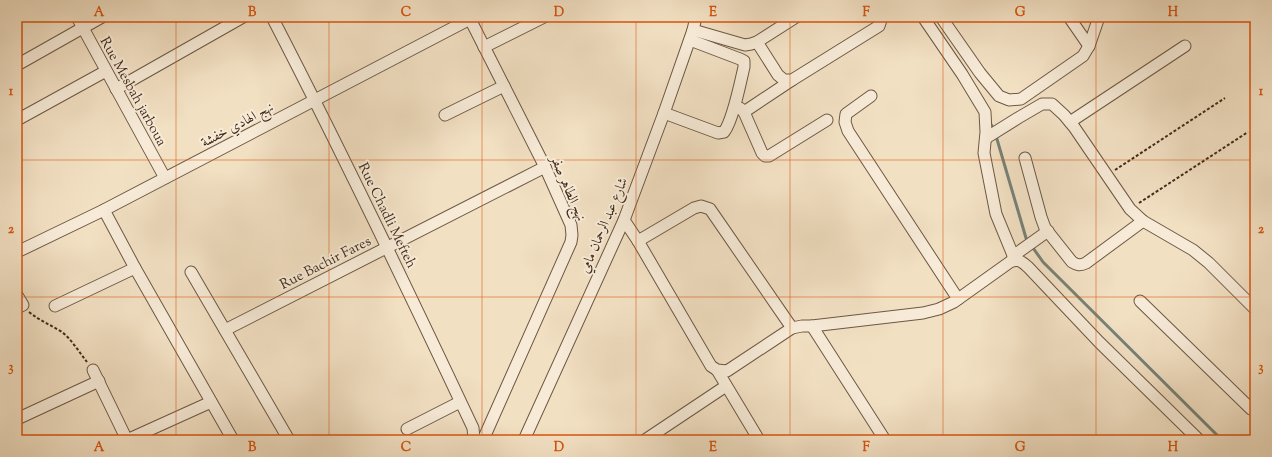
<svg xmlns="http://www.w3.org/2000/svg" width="1272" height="457" viewBox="0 0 1272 457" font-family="'Sorts Mill Goudy',Amiri,serif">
<rect width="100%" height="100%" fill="#f2e0c3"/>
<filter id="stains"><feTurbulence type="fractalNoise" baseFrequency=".005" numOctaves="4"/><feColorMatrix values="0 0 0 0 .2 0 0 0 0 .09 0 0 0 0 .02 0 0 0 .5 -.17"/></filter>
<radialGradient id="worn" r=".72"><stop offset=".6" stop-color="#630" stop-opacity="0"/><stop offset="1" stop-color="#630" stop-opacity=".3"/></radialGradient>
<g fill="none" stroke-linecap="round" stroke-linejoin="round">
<path stroke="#778278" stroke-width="3" d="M990 123 994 129 1026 238 1043 262 1222 440"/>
<g stroke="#6d5844" stroke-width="13">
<g id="minor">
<path d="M77 17 165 178"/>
<path d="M272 17C342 152 408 290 473 428L474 440"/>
<path d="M469 17 545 167 571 225 572 235 571 242 483 440"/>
<path d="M923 17 962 74 985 112 986 132 984 153 996 214 1015 260"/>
<path d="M941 17 980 73 999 96 1009 100 1021 99 1083 56 1089 46 1099 17"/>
<path d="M1069 17 1089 46"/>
<path d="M693 30 745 45 751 44 757 42 796 17"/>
<path d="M757 42 778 75 784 80H792L879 26 881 20V17"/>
<path d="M484 47 544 17"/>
<path d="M17 65 102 17"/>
<path d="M116 89 243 17"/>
<path d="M871 96 846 114 845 122 848 131 958 299"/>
<path d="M740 108 744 112 792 80"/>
<path d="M744 112 762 153 765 156H769L827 120"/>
<path d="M664 113 718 133 724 132C733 120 740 84 744 67V61L740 59 690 40"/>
<path d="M445 115 504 86"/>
<path d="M17 120 106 71"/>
<path d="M1070 122 1185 46"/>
<path d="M986 138 1018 118 1042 104H1052L1064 115 1074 127 1130 209 1143 221 1193 250 1209 263 1255 309"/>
<path d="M1025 158 1041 217 1045 228 1072 262C1077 265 1080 266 1086 263L1143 221"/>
<path d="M104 210 135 268 233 440"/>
<path d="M624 220 638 241 711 366 717 370 727 371 792 328 802 326H812L923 313 939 309 954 302 1010 262C1018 258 1022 262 1028 267L1099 342 1199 440"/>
<path d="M638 241 694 208 701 206 710 209 792 328"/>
<path d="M17 252 104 210 470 19"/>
<path d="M1013 256 1048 231"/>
<path d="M191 272 289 440"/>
<path d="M17 295 23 305 17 308"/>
<path d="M1140 301 1251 409 1255 411"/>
<path d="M55 306 135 268"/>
<path d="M812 326 885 440"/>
<path d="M225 330 545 167"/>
<path d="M93 370 127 440"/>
<path d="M717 370 759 440"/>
<path d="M17 419 99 381"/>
<path d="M407 429 460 402"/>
<path d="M127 440 211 402"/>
<path d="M524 440 624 220 664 113 693 30 696 17"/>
<path d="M645 440 726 386"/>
</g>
</g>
<g stroke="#412a1a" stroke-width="2" stroke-dasharray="3 2" stroke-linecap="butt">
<path d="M1115 170 1225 98"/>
<path d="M1139 203 1248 132"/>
<path d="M29 312C40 321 51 325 62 332 72 340 79 352 87 362"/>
</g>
<use href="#minor" stroke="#f7ebd8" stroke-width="11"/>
</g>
<path fill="none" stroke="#d7540d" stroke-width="1" stroke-opacity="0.55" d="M176 17V440M329 17V440M482 17V440M636 17V440M790 17V440M943 17V440M1096 17V440M17 160H1255M17 297H1255"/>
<g text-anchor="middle" stroke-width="4" stroke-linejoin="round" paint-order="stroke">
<g font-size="14" fill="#412a1a" stroke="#f7ebd8">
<text transform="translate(134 91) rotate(61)" y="5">Rue Mesbah jarboua</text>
<text transform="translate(237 124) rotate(-28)" y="5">نهج الهادي خفشة</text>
<text transform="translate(569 188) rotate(67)" y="5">نهج الطاهر صفر</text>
<text transform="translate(388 215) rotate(64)" y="5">Rue Chadli Mefteh</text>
<text transform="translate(603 225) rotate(-67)" y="5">شارع عبد الرحمان مامي</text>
<text transform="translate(325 262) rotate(-27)" y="5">Rue Bachir Fares</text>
</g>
</g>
<rect width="1272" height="457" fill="none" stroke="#f2e0c3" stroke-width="44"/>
<rect x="22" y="22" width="1228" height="413" fill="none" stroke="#d7540d" stroke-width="1.5"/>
<g font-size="13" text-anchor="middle" font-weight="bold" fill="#d7540d">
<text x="99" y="16">A</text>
<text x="252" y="16">B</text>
<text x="406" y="16">C</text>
<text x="559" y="16">D</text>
<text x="713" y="16">E</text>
<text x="866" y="16">F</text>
<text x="1020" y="16">G</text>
<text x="1173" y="16">H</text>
<text x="11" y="95">1</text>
<text x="1261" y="95">1</text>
<text x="11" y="233">2</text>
<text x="1261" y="233">2</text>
<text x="11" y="371">3</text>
<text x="1261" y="371">3</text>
<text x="99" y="451">A</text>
<text x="252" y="451">B</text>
<text x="406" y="451">C</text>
<text x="559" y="451">D</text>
<text x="713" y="451">E</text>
<text x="866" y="451">F</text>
<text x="1020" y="451">G</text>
<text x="1173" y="451">H</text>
</g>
<rect width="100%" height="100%" filter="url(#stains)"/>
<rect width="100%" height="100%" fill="url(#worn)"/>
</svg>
